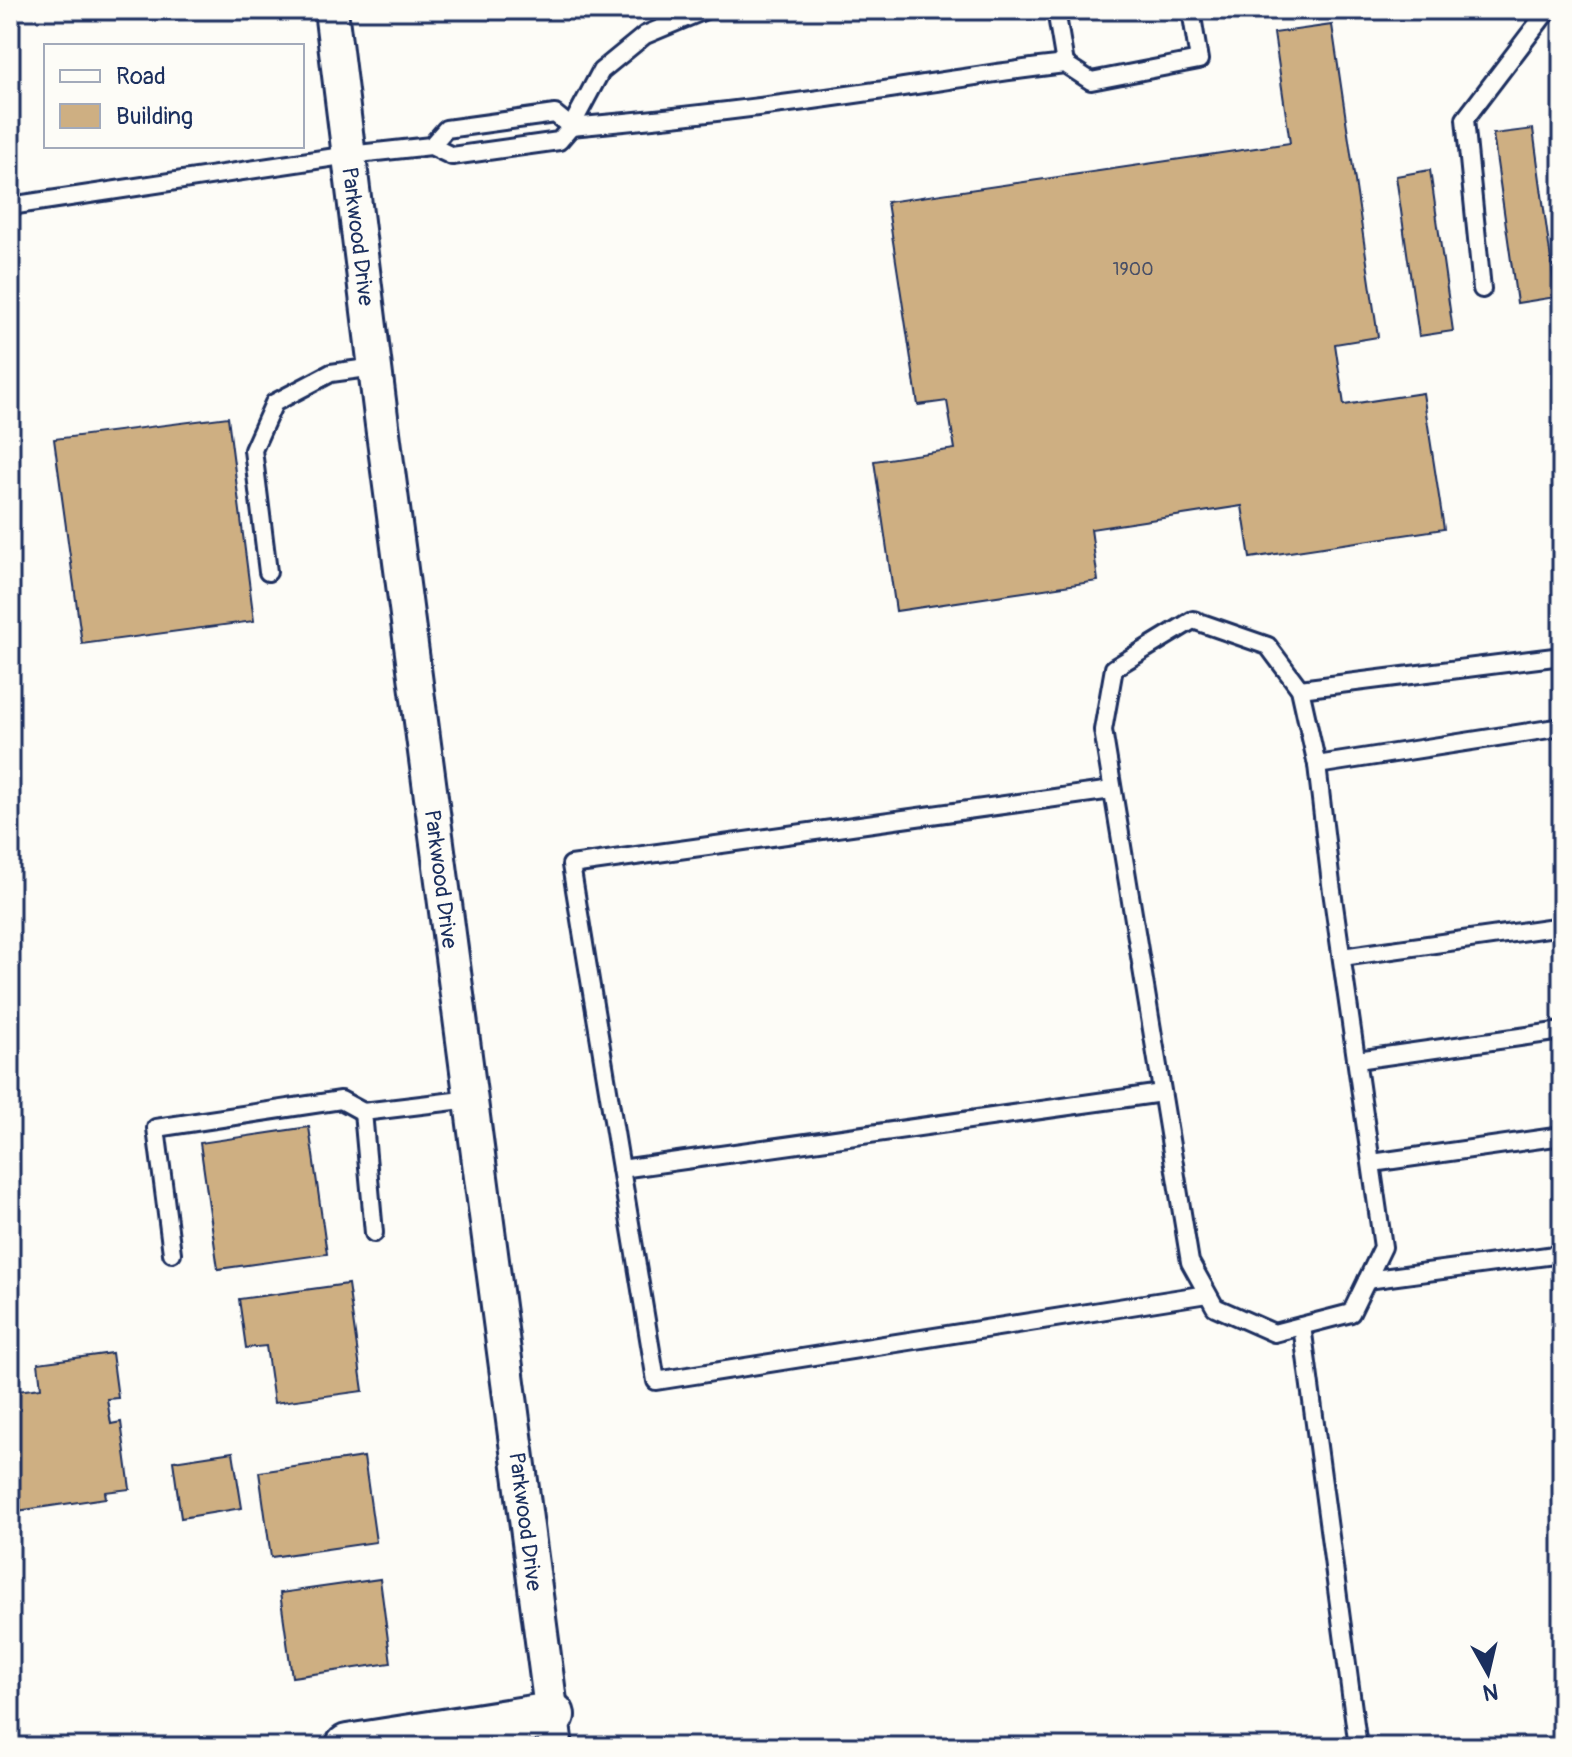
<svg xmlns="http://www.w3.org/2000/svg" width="1572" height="1757" viewBox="0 0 1572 1757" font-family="Pangolin,sans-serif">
<rect width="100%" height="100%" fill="#fdfcf7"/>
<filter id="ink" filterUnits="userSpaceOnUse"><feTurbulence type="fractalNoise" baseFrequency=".0125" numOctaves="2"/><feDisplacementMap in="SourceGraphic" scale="16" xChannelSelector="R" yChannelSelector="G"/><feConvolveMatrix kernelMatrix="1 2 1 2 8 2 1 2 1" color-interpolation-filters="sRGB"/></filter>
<g filter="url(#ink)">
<g fill="#ceaf82" stroke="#1b2f5e" stroke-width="2">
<path d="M1332 25 1378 337 1335 344 1344 405 1423 393 1444 529 1250 558 1242 506 1091 529 1098 581 896 611 874 461 955 449 947 401 918 405 887 202 1290 143 1274 33Z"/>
<path d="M1533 129 1556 297 1517 303 1493 134Z"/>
<path d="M1430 170 1453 331 1419 336 1396 176Z"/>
<path d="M228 417 254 621 82 644 54 439Z"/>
<path d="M309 1127 327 1254 218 1269 200 1143Z"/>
<path d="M348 1284 363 1391 274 1403 266 1346 246 1348 239 1299Z"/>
<path d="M112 1353 118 1398 107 1399 111 1424 121 1422 130 1489 105 1492 106 1498 10 1512V1392L41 1388 38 1363Z"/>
<path d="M233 1452 242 1508 181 1518 173 1461Z"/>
<path d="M364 1457 376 1542 271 1557 259 1472Z"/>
<path d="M380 1579 391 1663 292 1677 280 1593Z"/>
</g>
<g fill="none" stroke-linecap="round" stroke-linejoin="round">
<g stroke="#1b2f5e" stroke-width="22">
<g id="lane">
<path d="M1056 10 1065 64"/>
<path d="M571 127C673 118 775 106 876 91 939 82 1002 71 1065 64L1091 81 1199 60 1191 10"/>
<path d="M571 127 601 71 645 35 705 10"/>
<path d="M10 206 349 155 431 146 452 156 559 141 571 127 555 114 446 129 431 146"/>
<path d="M1482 289 1465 119 1548 10"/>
<path d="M268 572 253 450 274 403 331 373 375 367"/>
<path d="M1193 620 1268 646 1300 689 1317 765 1331 884 1383 1247 1351 1313 1274 1333 1215 1307 1190 1262 1103 730 1114 668Z"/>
<path d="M1300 689 1562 656"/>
<path d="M1317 765 1562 727"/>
<path d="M1112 790 571 865 656 1381 1207 1294"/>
<path d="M1342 957 1562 926"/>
<path d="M1357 1060 1562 1031"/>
<path d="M1372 1163 1562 1136"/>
<path d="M621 1169 1162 1093"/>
<path d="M374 1233 363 1112 471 1099"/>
<path d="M172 1253 156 1128 341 1100 363 1112"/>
<path d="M1367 1280 1562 1254"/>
<path d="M1302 1326 1358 1747"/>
</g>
</g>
<g stroke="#1b2f5e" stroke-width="38">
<g id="street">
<path id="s1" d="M331 10 382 425 556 1747"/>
</g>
</g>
<g stroke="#1b2f5e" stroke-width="50">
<path id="secondary" d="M348 1747 552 1715"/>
</g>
<use href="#lane" stroke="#fdfcf7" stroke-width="16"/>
<use href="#street" stroke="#fdfcf7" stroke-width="32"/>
<use href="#secondary" stroke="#fdfcf7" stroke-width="44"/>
</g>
</g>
<g text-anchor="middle" stroke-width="6" stroke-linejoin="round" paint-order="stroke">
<g font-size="18" fill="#484f67">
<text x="1133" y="275">1900</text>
</g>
<g font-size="22" fill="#1b2f5e" stroke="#fdfcf7">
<text dy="8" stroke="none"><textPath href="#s1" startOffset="228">Parkwood Drive</textPath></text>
<text dy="8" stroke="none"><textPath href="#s1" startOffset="876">Parkwood Drive</textPath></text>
<text dy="8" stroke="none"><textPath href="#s1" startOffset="1524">Parkwood Drive</textPath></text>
</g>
</g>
<rect width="1572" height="1757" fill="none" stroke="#fdfcf7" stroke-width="40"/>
<rect x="20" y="20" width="1532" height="1717" fill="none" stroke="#1b2f5e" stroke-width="3" filter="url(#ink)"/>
<rect x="44" y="44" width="260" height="104" fill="#fdfcf7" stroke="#a3aaba" stroke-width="2"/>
<rect x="60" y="70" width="40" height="12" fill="#fdfcf7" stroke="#a3aaba" stroke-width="2"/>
<text x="116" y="84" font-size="24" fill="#1b2f5e">Road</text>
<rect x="60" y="104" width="40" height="24" fill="#ceaf82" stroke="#a3aaba" stroke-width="2"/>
<text x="116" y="124" font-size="24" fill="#1b2f5e">Building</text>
<g transform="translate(1488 1673) rotate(172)" stroke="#fdfcf7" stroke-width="6" paint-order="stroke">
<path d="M0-6L14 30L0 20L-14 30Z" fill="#1b2f5e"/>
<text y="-12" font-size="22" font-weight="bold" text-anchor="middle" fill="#1b2f5e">N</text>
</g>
</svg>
